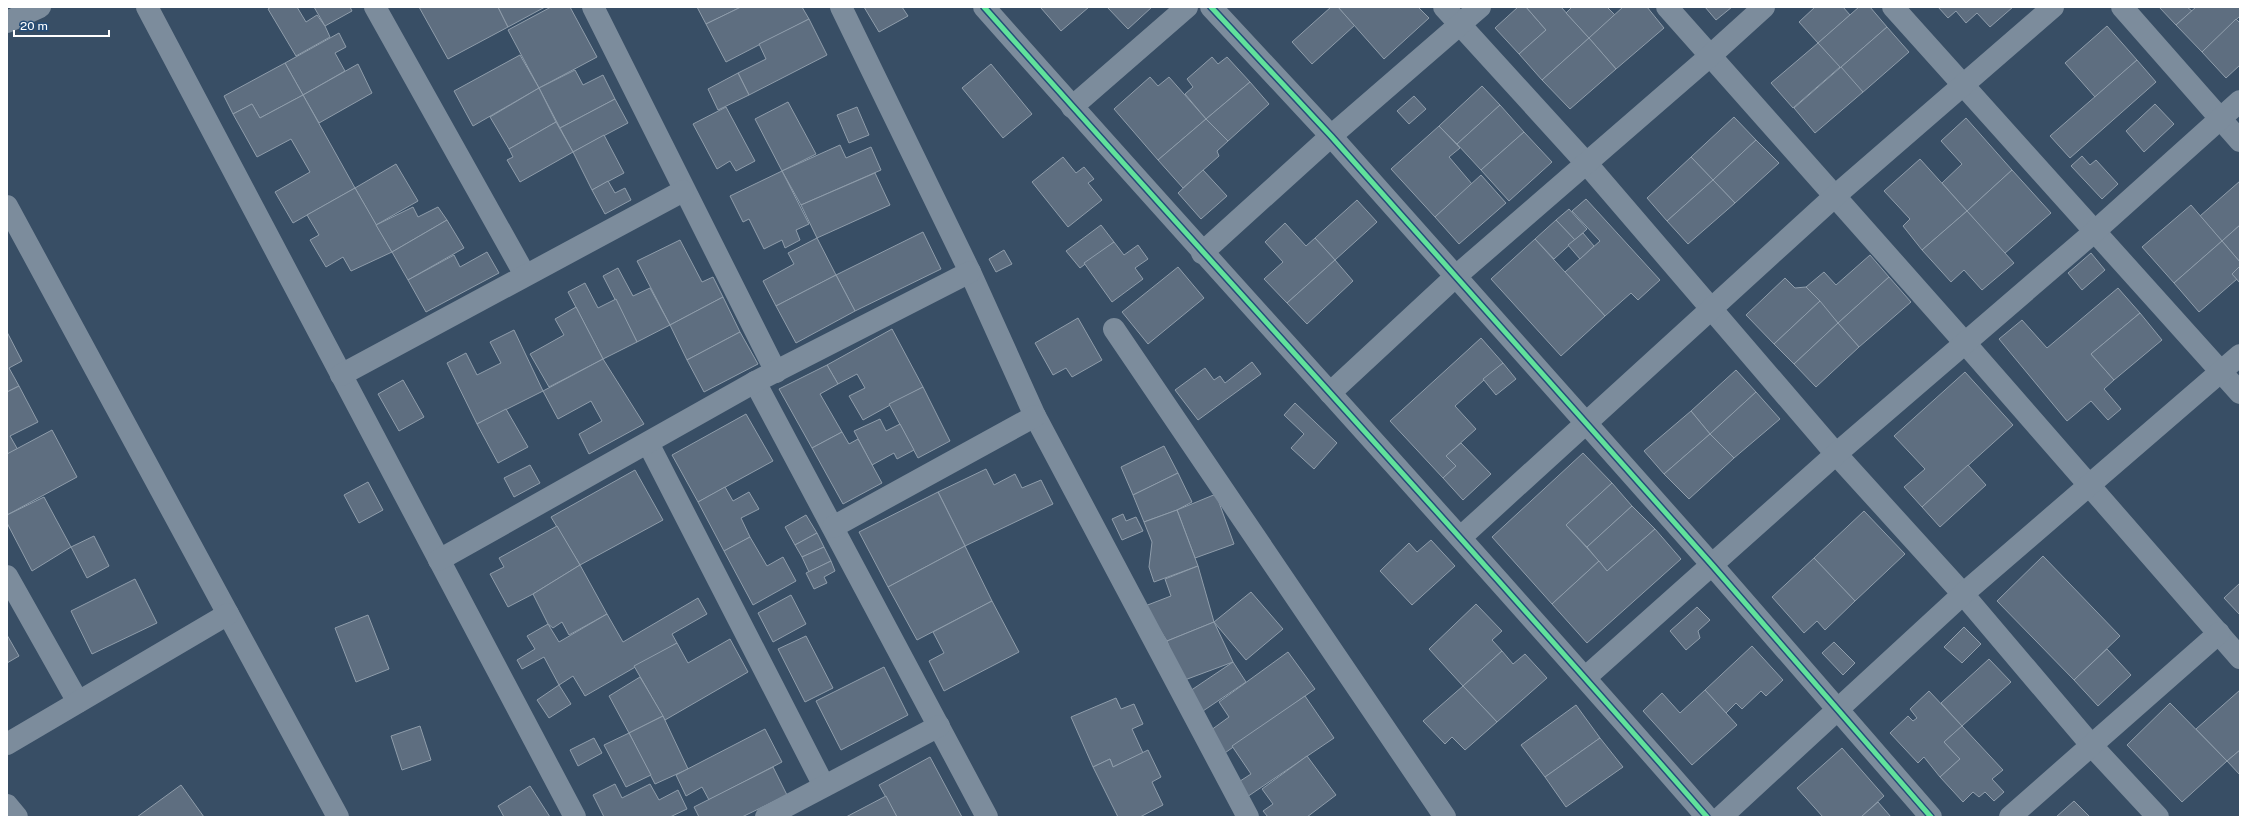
<svg xmlns="http://www.w3.org/2000/svg" width="2247" height="824" viewBox="0 0 2247 824" font-family="'Public Sans',sans-serif">
<rect width="100%" height="100%" fill="#384e65"/>
<g fill="#5e6e80" stroke="#8f9dab">
<path d="M271 7H297L306 22 317 15 325 26 330 37 296 56 268 9Z"/>
<path d="M314 7H350L352 11 325 26Z"/>
<path d="M419 7H498L508 27 448 59Z"/>
<path d="M498 7H545L508 27Z"/>
<path d="M551 7H570L597 57 539 88 508 30Z"/>
<path d="M697 7H741L706 24Z"/>
<path d="M741 7H802L809 19 726 62 706 24Z"/>
<path d="M864 7H902L908 16 879 32Z"/>
<path d="M1043 7H1089L1061 31 1041 8Z"/>
<path d="M1107 7H1152L1128 29Z"/>
<path d="M1331 7H1338L1355 25 1312 64 1292 42Z"/>
<path d="M1338 7H1418L1429 18 1384 59Z"/>
<path d="M1518 7H1526L1546 30 1519 54 1495 28Z"/>
<path d="M1526 7H1561L1589 38 1542 80 1519 54 1546 30Z"/>
<path d="M1572 7H1607L1615 15 1589 38 1566 13Z"/>
<path d="M1623 7H1647L1664 28 1616 69 1589 38Z"/>
<path d="M1705 7H1732L1716 20Z"/>
<path d="M1815 7H1843L1850 15 1818 43 1799 22Z"/>
<path d="M1859 7H1870L1887 27 1840 68 1818 43Z"/>
<path d="M1938 7H2013L1990 27 1977 13 1966 23 1956 11 1948 18Z"/>
<path d="M2159 7H2187L2192 11 2176 25Z"/>
<path d="M2196 7H2240V16L2202 52 2176 25Z"/>
<path d="M809 19 827 55 749 95 738 73 766 59 759 44Z"/>
<path d="M2236 19 2240 23V65L2226 78 2202 52Z"/>
<path d="M2107 26 2137 60 2095 97 2065 63Z"/>
<path d="M1887 27 1909 52 1862 93 1840 68Z"/>
<path d="M339 33 346 47 335 53 345 71 303 95 285 63Z"/>
<path d="M1589 38 1616 69 1570 109 1542 80Z"/>
<path d="M1818 43 1840 67 1793 108 1771 83Z"/>
<path d="M520 55 539 88 473 126 454 91Z"/>
<path d="M1212 57 1218 64 1227 57 1250 82 1206 119 1185 94 1193 87 1187 79Z"/>
<path d="M2137 60 2156 82 2070 158 2050 136Z"/>
<path d="M285 63 303 95 260 118 252 104 233 114 224 96Z"/>
<path d="M358 64 372 93 319 123 303 95Z"/>
<path d="M991 64 1032 114 1003 138 962 88Z"/>
<path d="M1841 67 1863 92 1815 133 1794 108Z"/>
<path d="M575 70 583 85 603 75 615 99 560 128 539 88Z"/>
<path d="M738 73 749 95 718 110 708 89Z"/>
<path d="M1150 77 1158 86 1169 77 1206 119 1158 160 1114 109Z"/>
<path d="M1250 82 1269 104 1228 141 1206 119Z"/>
<path d="M1482 86 1500 105 1457 144 1439 126Z"/>
<path d="M539 88 556 122 509 149 490 117Z"/>
<path d="M303 95 355 188 293 223 275 192 310 172 291 139 257 157 233 114 252 104 260 118Z"/>
<path d="M1414 96 1426 109 1409 124 1397 111Z"/>
<path d="M615 99 628 123 573 152 560 128Z"/>
<path d="M788 102 816 154 782 171 755 119Z"/>
<path d="M2155 104 2174 124 2144 152 2126 131Z"/>
<path d="M1500 105 1524 132 1481 170 1457 144Z"/>
<path d="M726 107 755 161 736 171 730 161 717 169 693 124Z"/>
<path d="M857 107 869 135 849 143 837 115Z"/>
<path d="M1734 117 1756 140 1713 180 1691 157Z"/>
<path d="M1966 118 2012 170 1967 211 1942 183 1962 164 1941 141Z"/>
<path d="M1206 119 1228 141 1217 151 1219 156 1183 188 1158 160Z"/>
<path d="M556 122 573 152 520 182 507 160 513 157 509 149Z"/>
<path d="M1439 126 1460 148 1449 157 1472 184 1435 217 1391 169Z"/>
<path d="M1524 132 1552 162 1509 201 1481 170Z"/>
<path d="M604 135 624 173 592 190 573 152Z"/>
<path d="M1756 140 1779 163 1735 203 1713 180Z"/>
<path d="M840 145 846 158 871 147 881 170 801 205 782 171Z"/>
<path d="M2082 156 2090 165 2096 160 2118 184 2102 199 2071 166Z"/>
<path d="M1063 157 1076 173 1084 167 1094 179 1088 183 1102 200 1068 227 1032 182Z"/>
<path d="M1691 157 1713 180 1667 221 1647 198Z"/>
<path d="M1920 159 1967 211 1922 250 1903 226 1910 219 1884 191Z"/>
<path d="M396 164 418 201 376 225 355 188Z"/>
<path d="M1203 170 1227 196 1201 219 1178 193Z"/>
<path d="M2012 170 2051 213 2004 254 1967 211Z"/>
<path d="M782 171 809 224 796 230 800 240 785 248 782 240 764 249 749 219 743 222 730 196Z"/>
<path d="M875 173 890 205 817 238 801 205Z"/>
<path d="M1481 175 1506 203 1459 244 1435 217Z"/>
<path d="M1713 180 1735 203 1688 244 1667 221Z"/>
<path d="M608 181 615 193 625 188 631 200 605 214 592 190Z"/>
<path d="M2240 181V225L2222 241 2200 216Z"/>
<path d="M355 188 392 252 351 271 343 257 326 267 310 240 319 235 307 215Z"/>
<path d="M1586 199 1660 280 1638 300 1631 293 1605 316 1565 272 1600 241 1572 211Z"/>
<path d="M1357 200 1377 222 1335 260 1315 238Z"/>
<path d="M2191 205 2222 241 2174 283 2142 247Z"/>
<path d="M413 207 418 217 438 207 447 220 392 252 376 225Z"/>
<path d="M1569 209 1587 229 1575 240 1556 220Z"/>
<path d="M1967 211 2014 263 1982 290 1964 270 1951 282 1922 250Z"/>
<path d="M447 220 464 248 408 280 392 252Z"/>
<path d="M1556 220 1575 240 1554 259 1535 239Z"/>
<path d="M1285 223 1306 246 1315 238 1335 260 1287 303 1264 279 1283 262 1265 242Z"/>
<path d="M1101 225 1114 242 1080 268 1066 251Z"/>
<path d="M2240 225V262L2222 241Z"/>
<path d="M923 232 941 269 855 311 836 275Z"/>
<path d="M1583 233 1594 246 1580 259 1568 245Z"/>
<path d="M817 238 836 275 776 306 763 281 794 264 788 253Z"/>
<path d="M1535 239 1605 316 1561 356 1491 279Z"/>
<path d="M680 240 702 282 713 277 723 297 670 325 637 261Z"/>
<path d="M2222 241 2240 262V266L2232 274 2237 279 2199 312 2174 283Z"/>
<path d="M1114 242 1124 255 1138 245 1148 259 1135 268 1143 279 1112 302 1084 263Z"/>
<path d="M1004 250 1012 264 996 272 989 259Z"/>
<path d="M487 252 499 273 426 312 408 280 454 255 460 267Z"/>
<path d="M2091 253 2105 270 2082 290 2068 273Z"/>
<path d="M1870 255 1889 277 1838 323 1806 287 1824 272 1836 285Z"/>
<path d="M1335 260 1353 281 1307 324 1287 303Z"/>
<path d="M2240 266V283L2232 274Z"/>
<path d="M1178 267 1204 298 1148 344 1122 312Z"/>
<path d="M618 268 633 296 650 288 670 325 637 342 603 276Z"/>
<path d="M836 275 855 311 796 343 776 306Z"/>
<path d="M1889 277 1911 302 1859 347 1838 323Z"/>
<path d="M1785 278 1795 288 1806 287 1820 301 1774 344 1746 315Z"/>
<path d="M585 283 598 308 616 299 637 342 603 359 568 292Z"/>
<path d="M2118 288 2140 313 2091 354 2114 380 2104 389 2121 409 2108 420 2091 401 2067 421 1999 339 2022 320 2047 348Z"/>
<path d="M723 297 740 332 687 360 670 325Z"/>
<path d="M1820 301 1838 323 1794 364 1774 344Z"/>
<path d="M576 307 603 359 549 387 530 354 564 335 555 319Z"/>
<path d="M2140 313 2162 340 2114 380 2091 354Z"/>
<path d="M1078 318 1102 360 1072 377 1066 368 1053 375 1035 343Z"/>
<path d="M1838 323 1859 347 1816 387 1794 364Z"/>
<path d="M892 329 923 387 863 420 849 396 865 388 857 374 838 384 827 365Z"/>
<path d="M514 330 543 391 477 424 447 363 466 353 477 375 501 363 490 342Z"/>
<path d="M7 332 22 361 9 368 19 386 7 392Z"/>
<path d="M740 332 758 364 704 392 687 360Z"/>
<path d="M1481 338 1503 363 1455 406 1476 429 1446 456 1456 466 1443 478 1390 421Z"/>
<path d="M603 359 644 424 589 454 579 434 602 421 591 401 558 419 543 391Z"/>
<path d="M1252 362 1261 374 1198 420 1175 390 1205 368 1214 380 1220 376 1225 383Z"/>
<path d="M1503 363 1516 379 1496 395 1483 379Z"/>
<path d="M827 365 838 384 820 394 842 432 812 448 779 389Z"/>
<path d="M1736 370 1756 392 1710 434 1691 411Z"/>
<path d="M1965 372 2013 425 1922 507 1904 487 1925 469 1894 436Z"/>
<path d="M403 380 424 417 399 431 378 394Z"/>
<path d="M19 386 38 422 10 436 18 450 7 456V392Z"/>
<path d="M923 387 950 441 918 458 889 404Z"/>
<path d="M1756 392 1780 419 1734 458 1710 434Z"/>
<path d="M1295 403 1337 443 1314 469 1291 448 1304 434 1284 415Z"/>
<path d="M506 409 528 447 498 463 477 424Z"/>
<path d="M1691 411 1710 434 1664 474 1644 451Z"/>
<path d="M746 414 773 461 698 502 672 455Z"/>
<path d="M880 419 886 431 900 424 914 450 897 459 894 453 872 465 854 431Z"/>
<path d="M52 430 77 477 7 515V454Z"/>
<path d="M842 432 849 444 858 439 882 483 843 504 812 448Z"/>
<path d="M1710 434 1734 458 1689 499 1664 474Z"/>
<path d="M1461 443 1491 474 1463 500 1443 478 1456 466 1446 456Z"/>
<path d="M1164 446 1178 473 1133 495 1121 467Z"/>
<path d="M1583 453 1612 483 1566 525 1599 561 1552 604 1492 537Z"/>
<path d="M530 465 540 483 514 497 504 478Z"/>
<path d="M1968 465 1986 485 1940 527 1922 507Z"/>
<path d="M986 469 994 485 1015 474 1022 488 1041 480 1053 504 965 546 938 492Z"/>
<path d="M635 470 663 520 580 565 551 517Z"/>
<path d="M1178 473 1192 502 1177 510 1144 522 1133 495Z"/>
<path d="M368 482 383 510 359 523 344 495Z"/>
<path d="M1612 483 1632 506 1587 547 1566 525Z"/>
<path d="M725 487 733 501 749 492 759 509 741 518 750 537 724 551 698 502Z"/>
<path d="M938 492 965 546 888 587 859 532Z"/>
<path d="M1216 494 1234 544 1195 558 1177 510Z"/>
<path d="M44 497 71 547 32 571 7 523V515Z"/>
<path d="M1632 506 1655 529 1607 571 1587 547Z"/>
<path d="M1177 510 1198 566 1154 582 1149 567 1152 542 1144 522Z"/>
<path d="M1864 511 1905 554 1855 601 1814 558Z"/>
<path d="M1123 514 1126 521 1136 517 1143 531 1122 540 1112 519Z"/>
<path d="M806 515 817 533 795 545 785 527Z"/>
<path d="M557 526 580 565 533 594 508 607 490 574 504 567 499 558Z"/>
<path d="M1655 529 1681 559 1587 643 1552 604 1599 561 1607 571Z"/>
<path d="M817 533 824 547 802 557 795 545Z"/>
<path d="M94 536 109 566 87 578 71 547Z"/>
<path d="M750 537 767 566 783 557 796 581 753 605 724 551Z"/>
<path d="M1431 540 1455 566 1412 605 1380 571 1409 543 1417 552Z"/>
<path d="M965 546 992 601 917 640 888 587Z"/>
<path d="M824 547 831 561 809 572 802 557Z"/>
<path d="M2043 556 2120 636 2074 680 1997 601Z"/>
<path d="M1814 558 1855 601 1825 630 1817 621 1804 633 1772 597Z"/>
<path d="M831 561 835 571 824 577 827 583 814 589 806 573Z"/>
<path d="M580 565 607 614 569 635 562 622 553 628 548 624 533 594Z"/>
<path d="M1198 566 1214 622 1167 641 1145 606 1171 596 1165 579Z"/>
<path d="M135 579 157 623 92 654 71 611Z"/>
<path d="M2240 583V615L2224 598Z"/>
<path d="M1251 592 1283 629 1246 660 1214 622Z"/>
<path d="M791 595 806 624 773 642 758 613Z"/>
<path d="M698 598 707 614 672 634 677 643 585 696 573 676 559 685 544 657 522 669 517 660 535 649 527 636 548 624 559 642 607 614 623 642Z"/>
<path d="M992 601 1019 652 944 691 929 661 944 653 933 632Z"/>
<path d="M1476 604 1502 631 1492 640 1502 651 1463 686 1429 649Z"/>
<path d="M1697 607 1710 620 1698 631 1700 638 1686 650 1670 631Z"/>
<path d="M368 615 389 669 356 682 335 628Z"/>
<path d="M1214 622 1233 662 1182 681 1167 641Z"/>
<path d="M1964 627 1981 644 1962 663 1944 647Z"/>
<path d="M7 635 19 656 7 663Z"/>
<path d="M806 636 833 688 805 702 778 649Z"/>
<path d="M730 639 748 672 665 720 634 666 677 643 688 663Z"/>
<path d="M1834 642 1855 663 1843 675 1822 653Z"/>
<path d="M1752 646 1783 680 1766 696 1761 691 1742 709 1736 703 1726 713 1705 690Z"/>
<path d="M2107 649 2131 675 2098 706 2074 680Z"/>
<path d="M1502 651 1513 664 1525 654 1547 678 1497 722 1463 686Z"/>
<path d="M1288 652 1315 689 1222 755 1207 733 1229 717 1219 702Z"/>
<path d="M1989 659 2011 682 1962 726 1941 703Z"/>
<path d="M1233 662 1246 682 1203 711 1190 691Z"/>
<path d="M884 667 908 715 841 750 816 701Z"/>
<path d="M640 677 663 716 629 733 609 696Z"/>
<path d="M559 685 571 704 549 718 537 700Z"/>
<path d="M1463 686 1497 722 1465 750 1452 737 1445 744 1423 721Z"/>
<path d="M1705 690 1737 725 1692 765 1643 711 1662 693 1680 713Z"/>
<path d="M2240 690V750L2227 761 2196 729Z"/>
<path d="M1929 691 1962 726 1944 742 1960 759 1940 777 1924 757 1918 763 1890 733 1908 716 1913 721 1917 718 1910 709Z"/>
<path d="M1305 696 1334 738 1244 799 1234 785 1251 774 1232 746Z"/>
<path d="M1116 698 1121 709 1134 704 1143 724 1132 729 1143 753 1113 767 1110 759 1093 767 1071 717Z"/>
<path d="M2170 703 2227 761 2182 802 2127 745Z"/>
<path d="M1576 705 1600 738 1545 777 1521 745Z"/>
<path d="M663 716 688 769 655 784 629 733Z"/>
<path d="M420 726 431 760 402 770 391 736Z"/>
<path d="M1962 726 2003 770 1992 779 2004 792 1994 801 1985 792 1979 797 1973 792 1963 802 1940 777 1960 759 1944 742Z"/>
<path d="M765 729 782 762 709 800 702 787 686 796 676 775Z"/>
<path d="M629 733 651 775 626 787 604 745Z"/>
<path d="M594 738 602 753 578 766 570 750Z"/>
<path d="M1600 738 1623 767 1566 807 1545 777Z"/>
<path d="M1842 748 1884 796 1861 817H1823L1797 788Z"/>
<path d="M1148 750 1161 777 1152 782 1163 805 1140 817H1118L1093 767 1110 759 1113 767Z"/>
<path d="M2240 750V775L2227 761Z"/>
<path d="M1307 756 1336 795 1307 817H1268L1263 811 1273 804 1262 789Z"/>
<path d="M930 757 962 817H897L879 785Z"/>
<path d="M773 767 787 795 742 817H699L694 807Z"/>
<path d="M615 784 622 798 650 784 659 800 678 790 687 809 670 817H604L593 795Z"/>
<path d="M181 785 204 817H137Z"/>
<path d="M530 786 550 817H504L498 806Z"/>
<path d="M886 796 897 817H846Z"/>
<path d="M2074 801 2090 817H2056Z"/>
<path d="M1878 802 1891 817H1861Z"/>
</g>
<g fill="none" stroke-linecap="round" stroke-linejoin="round">
<g stroke="#7c8c9c" stroke-width="22">
<path d="M147 7 575 817"/>
<path d="M375 7 525 275"/>
<path d="M593 7 776 372"/>
<path d="M841 7 970 272 1035 416 1248 817"/>
<path d="M984 7C1224 278 1470 544 1707 817"/>
<path d="M1211 7 1331 136 1713 566 1931 817"/>
<path d="M1444 7 1587 164 1836 454 1963 594 2092 746 2158 817"/>
<path d="M1667 7 1965 343 2240 658"/>
<path d="M1893 7 2240 393"/>
<path d="M2122 7 2240 141"/>
<path d="M7 22 40 7"/>
<path d="M1072 107 1187 7"/>
<path d="M7 206 338 817"/>
<path d="M1202 253 1331 136 1480 7"/>
<path d="M1114 329 1445 817"/>
<path d="M341 375 683 191"/>
<path d="M755 382 987 817"/>
<path d="M1330 393 1455 277 1710 56 1764 7"/>
<path d="M648 443 824 786"/>
<path d="M833 527 1035 416"/>
<path d="M1461 537 1835 196 2053 7"/>
<path d="M439 560 755 382 970 272"/>
<path d="M7 576 78 702"/>
<path d="M1586 677 1836 454 2094 232 2240 101"/>
<path d="M7 744 228 614"/>
<path d="M7 805 17 817"/>
<path d="M766 817 939 726"/>
<path d="M1721 817 1963 594 2240 355"/>
<path d="M2010 817 2219 633"/>
</g>
<g stroke="#254d78" stroke-width="8">
<g id="cycleway">
<path d="M984 7C1224 278 1470 544 1707 817"/>
<path d="M1211 7 1331 136 1713 566 1931 817"/>
</g>
</g>
<use href="#cycleway" stroke="#60e19b" stroke-width="5"/>
</g>
<rect width="2247" height="824" fill="none" stroke="#ffffff" stroke-width="16"/>
<path d="M14 30v6h95v-6" fill="none" stroke="#ffffff" stroke-width="2"/>
<text x="20" y="30" font-size="12" fill="#ffffff" stroke="#254d78" stroke-width="3" paint-order="stroke">20 m</text>
</svg>
